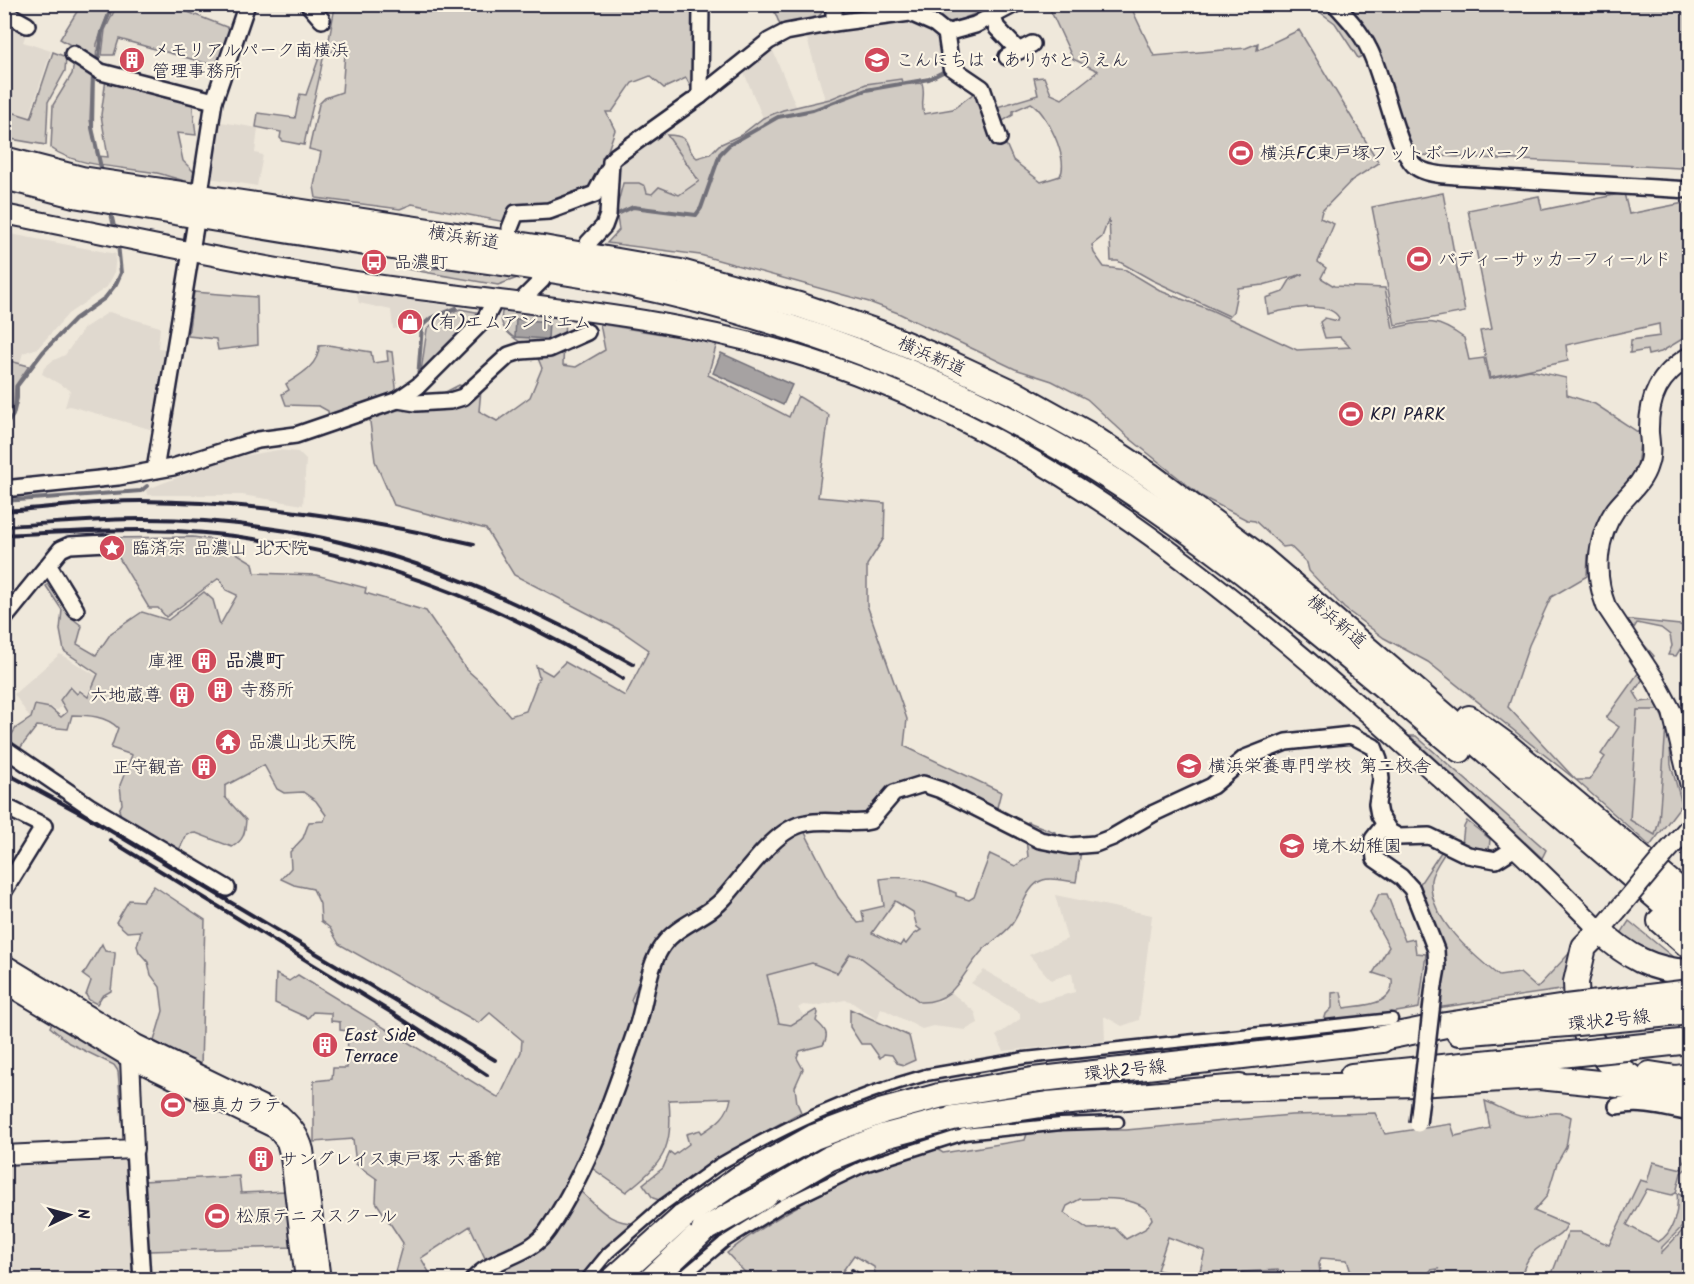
<svg xmlns="http://www.w3.org/2000/svg" width="1694" height="1284" viewBox="0 0 1694 1284" font-family="Kalam,'Klee One',sans-serif">
<rect width="100%" height="100%" fill="#efe8db"/>
<filter id="ink" filterUnits="userSpaceOnUse"><feTurbulence type="fractalNoise" baseFrequency=".0167" numOctaves="2"/><feDisplacementMap in="SourceGraphic" scale="12" xChannelSelector="R" yChannelSelector="G"/><feConvolveMatrix kernelMatrix="1 2 1 2 8 2 1 2 1" color-interpolation-filters="sRGB"/></filter>
<g filter="url(#ink)">
<g fill="#e0d9cf">
<path d="M910 18 938 34 942 72 826 103 805 32Z"/>
<path d="M4 22 26 34 23 42 51 51 29 118 5 110Z"/>
<path d="M771 46 796 106 763 118 742 68Z"/>
<path d="M215 121 258 128 255 153 263 155 257 186 210 178Z"/>
<path d="M663 129 699 181 679 195 652 194 625 187 618 173V164L624 156Z"/>
<path d="M5 233 116 254 114 274 107 287 68 314 38 348 23 353 20 363 7 360 5 368Z"/>
<path d="M357 295 386 296 454 307 437 313 419 326 393 329 391 310 359 303Z"/>
<path d="M109 312 160 327 158 348 166 349 153 430 70 406 65 407 70 390 42 374 44 368 52 361 65 355 84 328Z"/>
<path d="M278 450 298 452 306 460 303 505 242 495H147L146 490 163 483 231 458Z"/>
<path d="M60 654 97 676 87 695 81 689 78 692 70 686 59 700 62 705 58 710 36 704 30 718 14 694Z"/>
<path d="M1637 710H1659L1666 726 1659 821 1655 835 1630 820Z"/>
<path d="M1055 895 1152 915 1139 1020 1122 1026 1104 1016 1105 1041 1004 1051 996 1036 1020 1019V1013L971 983 984 970 1039 1002 1075 992 1072 973 1051 980 1029 955 1067 939Z"/>
<path d="M849 953 860 957 920 1002 940 1001 951 992 975 1012 978 1023 965 1030 933 1026 922 1029 881 1008 877 1020 850 1001 845 1000 815 1006 803 1005 798 1008 804 1016 791 1025 779 1023 775 1001 766 975 812 963 837 973Z"/>
<path d="M126 1157 130 1163 137 1279H5L4 1162Z"/>
</g>
<g fill="#d1cbc3" stroke="#7a767f" stroke-width="1.5" fill-rule="evenodd">
<path d="M81 5H111L97 44 96 60 60 39Z"/>
<path d="M117 5H170L234 30 220 67 119 39 114 55H102L105 30Z"/>
<path d="M339 5H697L695 95 686 78 664 88 650 76 632 83 612 112H606L615 130 596 185C569 200 542 208 511 207L505 222 412 204 400 209 316 198 314 186 321 152 309 149 319 104 325 98 342 92 345 53 327 51 334 12Z"/>
<path d="M772 5H828L815 21 782 30Z"/>
<path d="M900 5H997L962 19 946 23 925 12 901 9Z"/>
<path d="M1048 5H1130L1154 56 1246 48 1258 43 1257 50 1299 30 1379 163 1352 180 1322 211 1320 218 1334 224 1318 262 1326 268 1321 278 1334 286 1385 288 1393 328C1427 321 1435 317 1464 338L1469 360 1484 358 1489 379 1530 370 1566 378 1567 395 1595 404 1641 434 1637 467 1632 479 1595 529 1588 556 1587 576 1551 597 1529 645 1508 707 1576 780H1589L1605 757 1601 754 1619 727 1606 718 1639 672 1643 679 1634 692 1640 702 1658 700 1669 725 1671 765 1682 804 1650 846 1576 780 1428 662 1384 638 1344 608 1309 571 1307 563 1290 546 1283 547 1255 521 1247 520 1201 496 1128 437 1087 399 1052 381 1015 369 898 313 869 302 700 255 607 243 619 230 616 211 623 183H639L645 186 647 193 652 194 659 187 679 195 699 181 667 135C695 136 681 145 697 158L710 154 719 145 741 135 763 118 783 110 830 99 866 84 901 79 903 85 922 83C926 95 920 102 924 114L953 109 977 91 993 144H1006L1013 160 1041 182 1060 176C1070 160 1046 111 1031 103L1013 111V115L1003 121 997 107 1038 95 1034 78 1044 77 1051 94 1062 99 1098 71 1073 59ZM1109 218 1111 261H1118L1152 280 1229 316 1233 312 1238 288 1263 285 1303 274 1290 280 1283 292 1266 298 1268 314C1285 310 1329 299 1339 318L1338 321 1325 318 1320 322 1325 338 1340 337 1350 347 1297 350 1211 310 1163 292 1126 270 1104 267 1094 253 1092 245 1102 237ZM1637 710H1659L1666 726 1659 821 1655 835 1630 820Z"/>
<path d="M1310 5H1330L1373 63 1367 66 1362 56 1358 58 1335 23Z"/>
<path d="M1344 5H1689V164L1680 168 1420 155 1411 147 1405 126H1402C1392 74 1374 46 1344 5Z"/>
<path d="M53 52 66 57 65 71 48 102 46 145 5 138V110L31 118Z"/>
<path d="M321 52 324 53C319 84 310 114 304 145L283 141 280 138 281 132 256 127 258 113 295 118 300 94 306 95Z"/>
<path d="M74 63 92 72 90 120 97 156 108 157 101 115 106 79 192 101 196 135 177 133 183 161 195 173 194 184C181 180 169 176 157 173 126 167 76 167 51 148L53 105 72 74Z"/>
<path d="M1443 193 1465 312 1395 325 1372 207Z"/>
<path d="M1624 193 1629 214 1689 202V335L1661 352 1648 355 1647 350 1630 353 1631 340 1660 336 1659 324 1566 345 1568 361 1490 378 1480 331 1492 329 1468 210 1539 196 1542 210Z"/>
<path d="M460 268 523 276 498 285 407 269Z"/>
<path d="M194 292 257 297 258 345 218 350 216 339 188 336Z"/>
<path d="M460 309 481 313 420 379 427 329 440 317Z"/>
<path d="M503 309 565 316 563 365 576 367 605 350 600 324 717 343 708 375 789 417 798 396 829 415 818 497 885 503 884 538 867 565V605L907 719 904 746 1001 792 993 823 936 792 896 797 870 816 791 823 644 969 631 1000 637 1013 587 1138 556 1206 537 1238 511 1251 485 1258 470 1226 421 1258 433 1279H393L403 1243 376 1202 377 1179 356 1164 353 1139 314 1142V1081L332 1079 333 1068H347L348 1031 340 1030V1022L331 1021V1013L313 1012 308 1018 275 1003 276 974 289 981 298 975 499 1098 521 1052 522 1040 490 1013 479 1023 339 944 330 928 321 921 320 904 313 889 294 885 281 879 291 868 290 852 303 838 309 822 324 821 326 815 316 801 303 792 284 793 277 789 264 765 225 786V797L246 820C245 833 244 840 232 847L196 833 187 834 178 852 122 818 119 810 122 804 120 785 132 755 111 748 118 728C106 716 88 715 72 715L68 729 37 726 18 751 6 743 16 728 31 718 35 705 50 708 61 717 67 712 60 700 70 687 77 694 80 691 88 697 98 674 64 651 60 630 62 610 46 586 48 584 72 618 82 626 77 644 96 655 111 633 142 612 168 620 204 592 213 600 220 625 237 595 226 590 219 578 166 617 158 608H149L107 538 193 537 228 542 233 551 253 563 255 573 316 575 366 588 365 593 426 611 466 669 485 686 510 716 526 711 539 677 536 666 552 675 565 662 625 696 649 650 620 630 514 575 486 529 394 505 375 461 369 414 420 392 432 399 459 385 481 390 479 411 497 421 530 397 542 368C540 364 539 359 536 355 523 340 494 334 503 309Z"/>
<path d="M328 345 371 352 373 363 388 361 387 351 392 352 397 396 329 420 328 411 319 406 286 405 282 394 289 390 286 384C300 375 319 365 319 346Z"/>
<path d="M6 360 29 366 15 386 14 404 5 420Z"/>
<path d="M1622 619 1680 625 1689 628V635L1676 656 1668 655 1672 646 1670 635 1661 628 1637 623 1632 631 1654 656 1651 659Z"/>
<path d="M1410 736H1416L1546 850 1542 858Z"/>
<path d="M1467 821 1490 839 1489 850 1462 845 1464 827Z"/>
<path d="M1028 822 1055 832 1056 851H1081L1076 882C1066 881 1052 877 1043 880 1026 885 1022 911 1012 924 1004 935 993 940 984 949 962 971 957 1003 920 1002L860 957 850 954 837 973 812 963 767 975 779 1023 791 1025 816 1010 818 1013 816 1021C825 1029 830 1034 823 1045L800 1051 797 1058 803 1069 795 1087 797 1103 801 1112 734 1149 659 1200 653 1198 643 1184 663 1168 670 1152 674 1155 689 1144 686 1134 700 1130 702 1133C717 1123 728 1116 731 1098L669 1100C673 1150 664 1162 626 1192L589 1166 662 951 774 846 801 825 838 897 858 923 864 922 862 911 884 906 880 879C907 874 931 882 956 893V896L969 900 974 897 990 854 1015 866 1028 857 1026 839ZM895 901 913 912 917 927 921 930 913 935 906 944 903 941 900 946 872 933Z"/>
<path d="M1443 849 1446 851C1441 859 1432 871 1431 880 1428 918 1473 955 1499 976L1520 973 1537 988 1578 944 1567 989 1436 1008 1441 968 1417 888Z"/>
<path d="M154 886 205 920 201 1066 154 1041 163 1011 160 987 151 975 148 962 139 952 137 946 141 931 127 932 116 922 129 900 143 901Z"/>
<path d="M1379 894H1387L1405 941 1414 939 1416 953 1426 954 1419 1008 1351 1020 1324 1021 1326 1014 1332 1008V993L1341 992 1344 1008C1363 1005 1395 1006 1392 979L1373 973 1389 947 1370 913Z"/>
<path d="M1629 921 1674 958C1655 954 1631 953 1622 932Z"/>
<path d="M102 944 105 951 115 952V955L111 991 102 996 97 1004 89 1000 86 995 91 981 83 975Z"/>
<path d="M850 1009 909 1036 915 1060 904 1065 897 1063 892 1055 884 1054 880 1058 870 1044H861L850 1027Z"/>
<path d="M53 1020 122 1061 129 1137 124 1143 118 1071 114 1065 69 1043 50 1027Z"/>
<path d="M1485 1101C1496 1105 1508 1113 1520 1116 1538 1120 1553 1106 1571 1117L1566 1147 1557 1163 1547 1196 1534 1211 1567 1225C1558 1246 1529 1237 1521 1279H1432L1438 1269 1431 1270 1423 1279H1353L1347 1260 1321 1258 1319 1264 1321 1280 1317 1279 1315 1274 1300 1279H1283L1278 1270 1243 1272V1280H885L875 1273 874 1267 854 1255 837 1279 752 1280 727 1253C789 1204 860 1173 932 1146L943 1153 1025 1140 1027 1134 1104 1125 1107 1130H1126L1291 1115 1375 1113 1385 1134 1451 1124 1455 1136 1490 1128ZM1080 1199C1100 1198 1146 1195 1152 1219L1145 1229 1126 1239 1115 1228 1088 1229 1064 1213 1067 1206ZM1168 1237 1205 1251 1198 1279 1157 1270Z"/>
<path d="M1689 1142V1166L1681 1173 1676 1193 1672 1195 1647 1189 1627 1225 1658 1242C1674 1233 1679 1210 1677 1193L1686 1198 1684 1225 1662 1247 1661 1253 1687 1226 1689 1186V1279H1550L1568 1232H1580L1609 1245 1640 1180 1647 1182 1653 1162 1682 1169Z"/>
<path d="M239 1176 241 1193 285 1191 293 1247 149 1251 143 1181Z"/>
<path d="M576 1190 580 1191C600 1209 610 1224 638 1223L581 1279 481 1280 520 1258Z"/>
</g>
<g fill="#a6a2a2" stroke="#716f79" stroke-width="1.5">
<path d="M516 319 549 322 548 339 515 337Z"/>
<path d="M721 353 792 385 783 405 713 373Z"/>
</g>
<g fill="none" stroke-linecap="round" stroke-linejoin="round">
<g stroke="#716f79" stroke-width="4">
<path d="M98 64 102 32 113 4"/>
<path d="M93 73 92 128 102 172"/>
<path d="M110 209 115 231"/>
<path d="M613 216 633 207 696 215 701 208 720 154 729 145 778 117 813 110 866 90 929 79 943 72"/>
<path d="M418 379 422 326 431 318 456 308"/>
<path d="M4 428 13 415 17 398V386L43 352 75 319 105 298 116 284 121 273 118 244"/>
<path d="M4 501 141 491 147 486"/>
</g>
<g stroke="#22223b" stroke-width="15">
<g id="pedestrian">
<path d="M1025 1058 1392 1019"/>
<path d="M1061 1124 1118 1122"/>
<path d="M718 1165C786 1126 850 1096 926 1075"/>
<path d="M783 1205 864 1166 964 1134"/>
<path d="M586 1280 608 1253 663 1205"/>
<path d="M679 1280 724 1242"/>
</g>
</g>
<g stroke="#22223b" stroke-width="20">
<g id="minor">
<path d="M308 4 322 20"/>
<path d="M1335 4C1348 18 1361 32 1369 49 1383 74 1397 152 1415 166 1425 174 1442 175 1455 176L1690 190"/>
<path d="M4 12 27 25"/>
<path d="M992 16 997 28 1019 51"/>
<path d="M834 23V4"/>
<path d="M946 33 975 25 1015 4"/>
<path d="M73 54 101 72 214 101"/>
<path d="M1007 57 1032 44"/>
<path d="M700 96 701 4"/>
<path d="M201 186 214 101 247 4"/>
<path d="M510 228 516 213 549 211 595 194 608 170"/>
<path d="M588 243 604 226 608 215 611 161 616 156 700 96 769 41 786 32 834 23 910 13 935 24 946 33 951 67 982 88 999 138"/>
<path d="M520 302 542 280"/>
<path d="M398 400 416 403 450 401 463 397 509 355 521 351 549 349 587 332"/>
<path d="M155 470 195 227"/>
<path d="M4 489 118 477 173 467 258 440 296 435 398 400 418 386 485 319 495 300"/>
<path d="M49 566 76 610"/>
<path d="M4 619 61 549 70 545 107 543"/>
<path d="M4 748 89 806 227 888"/>
<path d="M4 806 44 826 4 891"/>
<path d="M1384 825 1373 839 1375 859 1401 877 1412 889 1436 950 1437 968 1434 985"/>
<path d="M1617 1106C1642 1101 1665 1108 1690 1113"/>
<path d="M134 1149 142 1280"/>
<path d="M473 1280C494 1256 530 1257 548 1230 589 1168 613 1098 637 1027 646 1001 647 967 663 945 678 924 708 917 724 898 745 875 775 828 806 823 826 819 845 824 865 822L870 821 894 793 923 784 941 790 1040 840 1070 846 1095 844 1113 837 1154 813 1212 786 1245 758 1286 742 1351 735 1374 747 1379 760 1381 779 1377 804 1379 815 1390 832 1399 837 1429 836 1468 855 1496 860 1515 848"/>
</g>
</g>
<g stroke="#22223b" stroke-width="22">
<g id="tertiary">
<path d="M4 214C135 240 265 269 397 287 544 307 691 317 832 366 1035 437 1196 562 1355 702 1439 776 1522 851 1600 931L1617 911"/>
<path d="M1690 356C1659 375 1648 397 1649 433 1650 443 1652 455 1648 465 1643 483 1627 495 1616 509 1596 537 1594 575 1606 606L1655 680 1672 712 1690 786"/>
<path d="M1664 855 1690 826"/>
<path d="M4 964 136 1044 280 1114C292 1125 300 1135 304 1150L321 1280"/>
<path d="M4 983 130 1058 276 1129 286 1142 290 1157 305 1280"/>
<path d="M4 1155 134 1149 130 1058 133 1051"/>
</g>
</g>
<g stroke="#22223b" stroke-width="28">
<g id="primary">
<path d="M1459 1033 1567 1024"/>
<path d="M1352 1076 1570 1054"/>
<path d="M1033 1080 1382 1040"/>
<path d="M1048 1104 1240 1087"/>
<path d="M738 1179 814 1137 883 1111 939 1096"/>
<path d="M765 1196 830 1158 885 1136 953 1118"/>
<path d="M613 1280 683 1217"/>
<path d="M651 1280 704 1230"/>
</g>
</g>
<g stroke="#22223b" stroke-width="28">
<g id="trunk">
<path d="M4 159 82 179 543 248 681 272 799 305 877 332 941 359 1014 393 1086 433 1151 476 1261 558 1690 926"/>
<path d="M4 177 74 195C180 213 286 231 392 247 468 259 544 267 620 282 768 313 911 363 1043 438 1196 523 1326 639 1460 750"/>
<path d="M1469 718 1506 745 1690 899"/>
<path d="M1660 921 1690 947"/>
<path d="M1600 931 1584 947 1576 982 1577 1006 1586 1034 1608 1062 1648 1088 1690 1097"/>
<path d="M1600 931C1626 956 1653 971 1690 972"/>
<path d="M1362 1042 1446 1025 1566 1007"/>
<path d="M1650 1074 1676 1078 1690 1076"/>
<path d="M1218 1089 1417 1084 1539 1077 1648 1088"/>
</g>
</g>
<use href="#pedestrian" stroke="#fcf5e5" stroke-width="10"/>
<use href="#minor" stroke="#fcf5e5" stroke-width="15"/>
<use href="#tertiary" stroke="#fcf5e5" stroke-width="18"/>
<use href="#primary" stroke="#fcf5e5" stroke-width="24"/>
<use href="#trunk" stroke="#fcf5e5" stroke-width="24"/>
<g stroke="#22223b" stroke-width="4">
<path d="M4 511C49 508 96 501 141 501 256 502 362 519 474 544"/>
<path d="M4 526C50 524 96 519 141 519 326 518 475 575 633 664"/>
<path d="M4 535C50 533 96 530 141 530 312 531 479 589 623 679"/>
<path d="M4 772 84 815 495 1060"/>
<path d="M110 840 397 1016 487 1075"/>
<path d="M852 1270 867 1280"/>
</g>
<g stroke="#22223b" stroke-width="15" stroke-linecap="butt">
<g id="pedestrian-bridge">
<path d="M926 1075 1025 1058"/>
<path d="M964 1134 1061 1124"/>
<path d="M663 1205 718 1165"/>
<path d="M724 1242 783 1205"/>
</g>
</g>
<g stroke="#22223b" stroke-width="20" stroke-linecap="butt">
<path id="minor-bridge" d="M1418 1124 1434 985"/>
</g>
<g stroke="#22223b" stroke-width="22" stroke-linecap="butt">
<path id="tertiary-bridge" d="M1617 911 1664 855"/>
</g>
<g stroke="#22223b" stroke-width="28" stroke-linecap="butt">
<g id="primary-bridge">
<path d="M1567 1024 1690 1012"/>
<path d="M1570 1054 1690 1041"/>
<path d="M939 1096 1033 1080"/>
<path d="M953 1118 1048 1104"/>
<path d="M683 1217 738 1179"/>
<path d="M704 1230 765 1196"/>
</g>
</g>
<g stroke="#22223b" stroke-width="28" stroke-linecap="butt">
<path id="trunk-bridge" d="M1566 1007 1690 992"/>
</g>
<use href="#pedestrian-bridge" stroke="#fcf5e5" stroke-width="10"/>
<use href="#minor-bridge" stroke="#fcf5e5" stroke-width="15"/>
<use href="#tertiary-bridge" stroke="#fcf5e5" stroke-width="18"/>
<use href="#primary-bridge" stroke="#fcf5e5" stroke-width="24"/>
<use href="#trunk-bridge" stroke="#fcf5e5" stroke-width="24"/>
</g>
</g>
<defs>
<g id="building-disc" transform="scale(1.35)"><circle r="9.5" fill="#d1495b" stroke="#fcf5e5"/><path d="M-4-6H4V6H1V3H-1V6H-4ZM-2.5-4.3h1.7v1.8h-1.7ZM.8-4.3h1.7v1.8H.8ZM-2.5-1h1.7V.8h-1.7ZM.8-1h1.7V.8H.8Z" fill="#fff"/></g>
<g id="school-disc" transform="scale(1.35)"><circle r="9.5" fill="#d1495b" stroke="#fcf5e5"/><path d="M0-5L7-2L0 1L-7-2ZM-4 1L0 2.5L4 1V4Q0 6-4 4Z" fill="#fff"/></g>
<g id="stadium-disc" transform="scale(1.35)"><circle r="9.5" fill="#d1495b" stroke="#fcf5e5"/><path d="M0-5a6.5 5 0 1 0 0 10a6.5 5 0 1 0 0-10ZM-3.5-1.8h7v3.6h-7Z" fill="#fff"/></g>
<g id="bus-disc" transform="scale(1.35)"><circle r="9.5" fill="#d1495b" stroke="#fcf5e5"/><path d="M-5-6H5V4H4V6H2V4H-2V6H-4V4H-5ZM-3.5-4V0h7V-4ZM-3.5 1.2v1.5H-2V1.2ZM2 1.2v1.5H3.5V1.2Z" fill="#fff"/></g>
<g id="shop-disc" transform="scale(1.35)"><circle r="9.5" fill="#d1495b" stroke="#fcf5e5"/><path d="M-5-2.5h2.3a2.7 3.5 0 0 1 5.4 0H5L5.5 6h-11ZM-1.5-2.5h3a1.5 2.3 0 0 0-3 0Z" fill="#fff"/></g>
<g id="sight-disc" transform="scale(1.35)"><circle r="9.5" fill="#d1495b" stroke="#fcf5e5"/><path d="M0-6L1.8-2.2L6-1.7L2.9 1.2L3.7 5.4L0 3.3L-3.7 5.4L-2.9 1.2L-6-1.7L-1.8-2.2Z" fill="#fff"/></g>
<g id="temple-disc" transform="scale(1.35)"><circle r="9.5" fill="#d1495b" stroke="#fcf5e5"/><path d="M0-6L5-2H3V0L6.5 2.5H4V6H1.5V3h-3V6H-4V2.5H-6.5L-3 0V-2H-5Z" fill="#fff"/></g>
<g id="university-disc" transform="scale(1.35)"><circle r="9.5" fill="#d1495b" stroke="#fcf5e5"/><path d="M0-5L7-2L0 1L-7-2ZM-4 1L0 2.5L4 1V4Q0 6-4 4Z" fill="#fff"/></g>
</defs>
<g fill-rule="evenodd">
<use href="#building-disc" x="132" y="60"/>
<use href="#school-disc" x="877" y="60"/>
<use href="#stadium-disc" x="1241" y="153"/>
<use href="#stadium-disc" x="1419" y="259"/>
<use href="#bus-disc" x="374" y="262"/>
<use href="#shop-disc" x="410" y="322"/>
<use href="#stadium-disc" x="1351" y="414"/>
<use href="#sight-disc" x="112" y="548"/>
<use href="#building-disc" x="204" y="661"/>
<use href="#building-disc" x="220" y="690"/>
<use href="#building-disc" x="182" y="695"/>
<use href="#temple-disc" x="228" y="742"/>
<use href="#university-disc" x="1189" y="766"/>
<use href="#building-disc" x="204" y="767"/>
<use href="#school-disc" x="1292" y="846"/>
<use href="#building-disc" x="325" y="1045"/>
<use href="#stadium-disc" x="173" y="1105"/>
<use href="#building-disc" x="261" y="1159"/>
<use href="#stadium-disc" x="217" y="1216"/>
</g>
<g text-anchor="middle" stroke-width="4.5" stroke-linejoin="round" paint-order="stroke">
<g font-size="18" fill="#22223b" stroke="#fcf5e5" text-anchor="start">
<text x="152" y="56">メモリアルパーク南横浜<tspan x="152" dy="21">管理事務所</tspan></text>
<text x="896" y="66">こんにちは・ありがとうえん</text>
<text x="1260" y="159">横浜FC東戸塚フットボールパーク</text>
<text x="1438" y="265">バディーサッカーフィールド</text>
<text x="394" y="268">品濃町</text>
<text x="430" y="328">(有)エムアンドエム</text>
<text x="1370" y="420">KPI PARK</text>
<text x="132" y="554">臨済宗 品濃山 北天院</text>
<text x="184" y="667" text-anchor="end">庫裡</text>
<text x="240" y="696">寺務所</text>
<text x="162" y="701" text-anchor="end">六地蔵尊</text>
<text x="248" y="748">品濃山北天院</text>
<text x="1208" y="772">横浜栄養専門学校 第二校舎</text>
<text x="184" y="773" text-anchor="end">正守観音</text>
<text x="1312" y="852">境木幼稚園</text>
<text x="344" y="1041">East Side<tspan x="344" dy="21">Terrace</tspan></text>
<text x="192" y="1111">極真カラテ</text>
<text x="280" y="1165">サングレイス東戸塚 六番館</text>
<text x="236" y="1222">松原テニススクール</text>
</g>
<g font-size="18" fill="#22223b" stroke="#fcf5e5">
<text transform="translate(464 237) rotate(9)" y="6">横浜新道</text>
<text transform="translate(932 356) rotate(24)" y="6">横浜新道</text>
<text transform="translate(1337 621) rotate(41)" y="6">横浜新道</text>
<text transform="translate(1609 1020) rotate(-6)" y="6">環状2号線</text>
<text transform="translate(1125 1070) rotate(-6)" y="6">環状2号線</text>
</g>
<g font-size="20" font-weight="bold" fill="#22223b" stroke="#fcf5e5">
<text x="255" y="667">品濃町</text>
</g>
</g>
<rect width="1694" height="1284" fill="none" stroke="#fcf5e5" stroke-width="24"/>
<rect x="12" y="12" width="1670" height="1260" fill="none" stroke="#22223b" stroke-width="2" filter="url(#ink)"/>
<g transform="translate(69 1215) rotate(85)" stroke="#fcf5e5" stroke-width="4.5" paint-order="stroke">
<path d="M0-4.5L10 22L0 15L-10 22Z" fill="#22223b"/>
<text y="-9" font-size="16" font-weight="bold" text-anchor="middle" fill="#22223b">N</text>
</g>
</svg>
